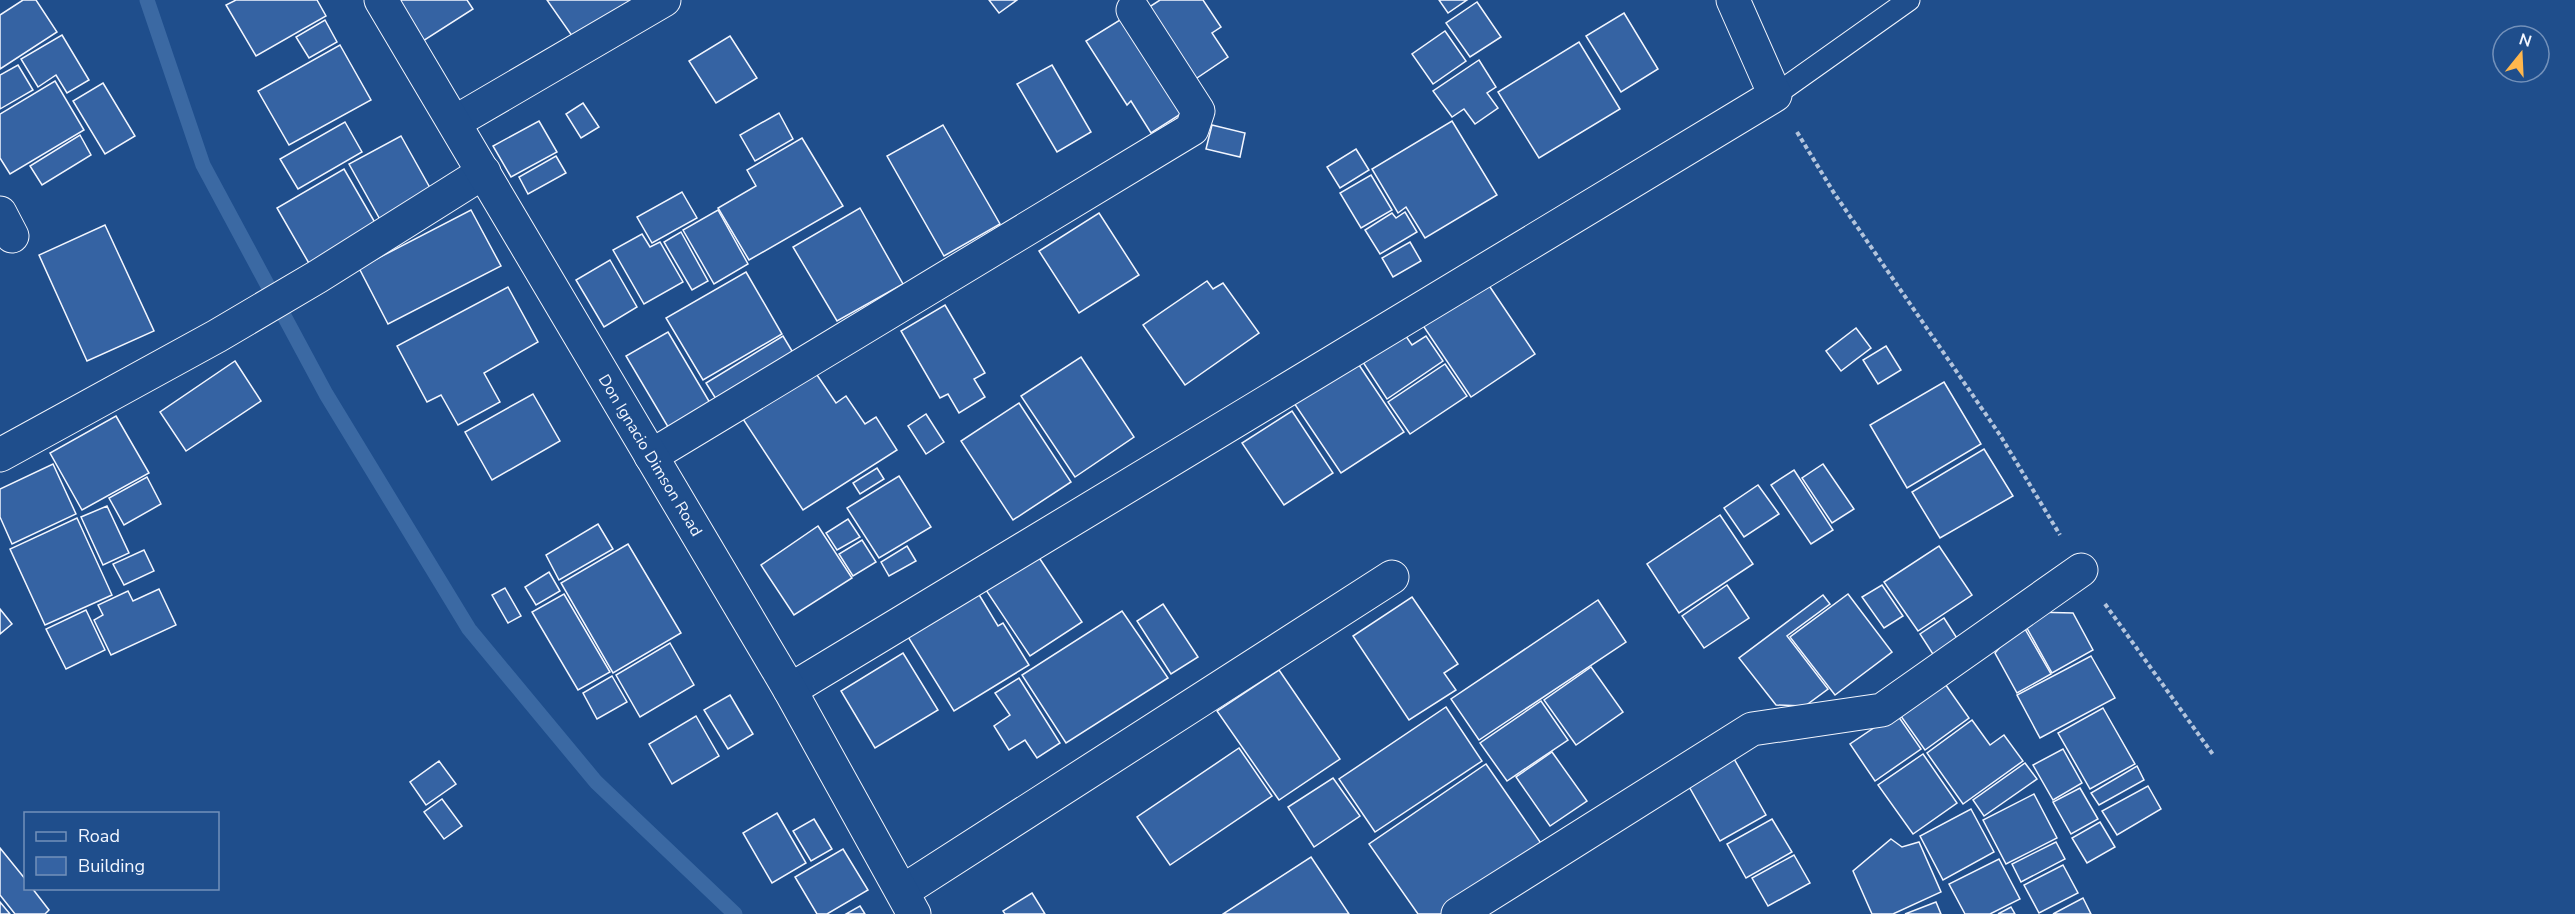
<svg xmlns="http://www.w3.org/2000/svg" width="2575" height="914" viewBox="0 0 2575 914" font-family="'Nunito Sans',sans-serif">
<rect width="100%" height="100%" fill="#1f4e8c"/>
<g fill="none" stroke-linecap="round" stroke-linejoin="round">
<path stroke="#3b69a3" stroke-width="15" d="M147 0 203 165 326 394 469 629 596 782 735 914"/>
</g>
<g fill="#3563a3" stroke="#f2f6ff" stroke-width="1.5">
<path d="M23 0H36L57 32 0 69V15Z"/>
<path d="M236 0H317L326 16 256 56 226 5Z"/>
<path d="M402 0H467L473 9 423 41 398 3Z"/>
<path d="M547 0H640L577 43Z"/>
<path d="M989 0H1017L999 13Z"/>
<path d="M1160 0H1203L1221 27 1212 33 1228 57 1191 82 1143 11Z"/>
<path d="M1439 0H1467L1448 13Z"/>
<path d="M1477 2 1501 37 1470 57 1446 23Z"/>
<path d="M1624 13 1658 69 1621 92 1586 36Z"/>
<path d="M1128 15 1187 110 1151 133 1131 101 1127 105 1086 41Z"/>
<path d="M325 20 337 42 309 58 296 37Z"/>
<path d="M1445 31 1466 61 1433 84 1412 54Z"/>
<path d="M62 35 89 80 67 93 56 75 38 87 21 59Z"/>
<path d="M730 36 757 78 716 103 689 61Z"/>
<path d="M1579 42 1620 109 1539 158 1498 92Z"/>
<path d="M340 45 371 100 289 145 258 91Z"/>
<path d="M1479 60 1496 87 1487 93 1498 108 1475 124 1464 109 1452 117 1433 91Z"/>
<path d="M18 65 33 90 0 109V75Z"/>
<path d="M1052 65 1091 132 1057 152 1017 84Z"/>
<path d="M55 81 84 130 10 174 0 158V114Z"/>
<path d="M103 83 135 136 105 154 73 101Z"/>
<path d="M583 103 599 127 581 138 566 114Z"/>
<path d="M779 113 793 139 755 161 740 135Z"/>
<path d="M539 121 557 152 511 177 493 146Z"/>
<path d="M1452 121 1497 195 1425 238 1406 207 1398 213 1372 169Z"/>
<path d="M345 122 362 152 298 189 280 159Z"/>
<path d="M943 125 1000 224 944 256 887 156Z"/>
<path d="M1212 125 1245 133 1240 157 1206 149Z"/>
<path d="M80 135 91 155 42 185 30 166Z"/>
<path d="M401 136 434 195 382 223 349 164Z"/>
<path d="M802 138 843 206 749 260 718 208 756 186 747 170Z"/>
<path d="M1356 149 1369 170 1340 188 1327 167Z"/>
<path d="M556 156 566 173 528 194 519 177Z"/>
<path d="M344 169 381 233 314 272 277 208Z"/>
<path d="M1371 175 1392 210 1361 228 1340 193Z"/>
<path d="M682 192 697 218 652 243 637 217Z"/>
<path d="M860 208 903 284 837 321 793 247Z"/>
<path d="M471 210 501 266 388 324 359 268Z"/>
<path d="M718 210 748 264 714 284 683 230Z"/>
<path d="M1405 212 1417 232 1380 254 1365 230 1392 213 1396 218Z"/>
<path d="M1099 213 1139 275 1079 313 1039 251Z"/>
<path d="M105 225 154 331 87 361 39 255Z"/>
<path d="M681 232 708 281 692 290 664 242Z"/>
<path d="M642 234 650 247 660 242 683 282 644 304 613 250Z"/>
<path d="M1410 242 1421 261 1393 277 1382 258Z"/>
<path d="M610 260 637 307 604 327 576 280Z"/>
<path d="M746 272 782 334 703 380 666 318Z"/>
<path d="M1207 281 1213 289 1223 283 1259 333 1185 385 1143 325Z"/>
<path d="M1486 281 1535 354 1471 397 1422 324Z"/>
<path d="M508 287 538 342 484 373 500 402 458 425 441 395 427 402 397 346Z"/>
<path d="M945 305 985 373 974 379 985 397 959 413 948 394 940 398 901 331Z"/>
<path d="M1856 328 1871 348 1841 371 1826 351Z"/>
<path d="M1401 329 1412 345 1426 336 1443 361 1387 399 1359 356Z"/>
<path d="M668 332 716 413 674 437 626 356Z"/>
<path d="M783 336 798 361 721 407 706 383Z"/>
<path d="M1886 346 1901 370 1878 384 1863 360Z"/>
<path d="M1353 356 1404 432 1341 473 1290 397Z"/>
<path d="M1081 357 1134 437 1075 477 1021 396Z"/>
<path d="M235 361 261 401 186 451 160 412Z"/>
<path d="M1445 364 1467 396 1410 434 1388 402Z"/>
<path d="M815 372 836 403 846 396 865 424 876 417 897 450 803 510 743 419Z"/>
<path d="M1944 382 1981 444 1907 488 1870 425Z"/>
<path d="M533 394 560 441 492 480 465 432Z"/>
<path d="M1019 403 1071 482 1013 520 961 441Z"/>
<path d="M1292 411 1333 473 1284 505 1242 443Z"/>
<path d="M926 414 944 442 926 454 908 426Z"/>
<path d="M116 416 149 473 82 510 50 453Z"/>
<path d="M1984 449 2013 496 1940 538 1912 492Z"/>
<path d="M53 464 76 514 12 544 0 517V489Z"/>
<path d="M1823 464 1854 509 1832 523 1802 478Z"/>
<path d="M877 468 884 479 860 494 853 483Z"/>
<path d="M1794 470 1833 530 1811 544 1771 485Z"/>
<path d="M899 476 931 527 879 558 847 508Z"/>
<path d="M147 477 161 504 124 525 109 498Z"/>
<path d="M1758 485 1779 514 1744 537 1724 508Z"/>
<path d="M107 506 129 553 103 565 81 517Z"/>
<path d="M1720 515 1753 564 1679 613 1647 564Z"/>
<path d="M77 518 112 595 45 625 10 549Z"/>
<path d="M848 519 860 537 837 550 826 533Z"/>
<path d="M598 524 613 549 559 580 546 555Z"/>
<path d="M818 526 852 578 794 615 761 565Z"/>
<path d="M862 540 876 562 853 576 839 554Z"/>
<path d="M628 544 681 633 613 673 561 583Z"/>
<path d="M907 546 916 561 889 576 881 562Z"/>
<path d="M1939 546 1972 595 1918 631 1884 582Z"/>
<path d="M144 550 154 571 124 585 113 564Z"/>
<path d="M1038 556 1082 622 1030 656 986 590Z"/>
<path d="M549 572 560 591 536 605 525 587Z"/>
<path d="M1727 585 1749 618 1704 648 1682 616Z"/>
<path d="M1882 585 1903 616 1884 628 1862 597Z"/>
<path d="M505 588 521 616 508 623 492 595Z"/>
<path d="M975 588 998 626 1003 623 1029 665 954 711 905 632Z"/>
<path d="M159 589 176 625 111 655 94 620 103 615 98 605 128 591 133 601Z"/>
<path d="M564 594 610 672 578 690 532 612Z"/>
<path d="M1848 594 1892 652 1835 695 1790 637Z"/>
<path d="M1823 595 1830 604 1787 636 1828 689 1805 706 1776 705 1739 658Z"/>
<path d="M1412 597 1458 664 1444 673 1456 690 1409 720 1353 636Z"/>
<path d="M1598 600 1626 642 1479 740 1451 699Z"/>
<path d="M1163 604 1198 657 1171 674 1137 621Z"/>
<path d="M0 609 12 624 0 634Z"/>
<path d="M86 610 105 650 66 669 46 629Z"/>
<path d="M1122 611 1168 678 1066 743 1022 675Z"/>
<path d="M2031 612 2073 613 2093 650 2052 673 2023 621Z"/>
<path d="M1944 618 1962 646 1938 662 1920 634Z"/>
<path d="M2021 622 2051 674 2017 693 1995 653Z"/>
<path d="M670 643 694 685 640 717 616 675Z"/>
<path d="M903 653 938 710 875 748 841 691Z"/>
<path d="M2091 656 2115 698 2040 738 2017 695Z"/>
<path d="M1591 667 1623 712 1576 745 1544 700Z"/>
<path d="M1279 670 1340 759 1279 800 1217 711Z"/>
<path d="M612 676 627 702 597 719 583 693Z"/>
<path d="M1019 678 1060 743 1037 758 1025 740 1009 750 994 726 1010 715 995 693Z"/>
<path d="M1943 681 1969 718 1925 750 1898 712Z"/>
<path d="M730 695 753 734 728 749 704 710Z"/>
<path d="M1541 701 1568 740 1507 781 1480 743Z"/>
<path d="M1446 707 1482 761 1375 832 1339 779Z"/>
<path d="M2103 708 2135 764 2090 789 2058 733Z"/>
<path d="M1896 713 1921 749 1875 781 1850 744Z"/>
<path d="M696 716 719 756 672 784 649 744Z"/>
<path d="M1972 720 1990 745 2004 735 2023 761 1963 804 1927 753Z"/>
<path d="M1239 748 1272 796 1170 865 1137 817Z"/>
<path d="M2063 749 2082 783 2053 800 2033 765Z"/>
<path d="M1552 752 1587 801 1550 826 1516 777Z"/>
<path d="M1923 754 1957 803 1913 834 1878 785Z"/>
<path d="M1733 757 1766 815 1720 841 1687 783Z"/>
<path d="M439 761 456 784 426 805 410 782Z"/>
<path d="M2025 763 2037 779 1984 816 1973 800Z"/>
<path d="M1486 764 1545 849 1451 914H1418L1369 844Z"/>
<path d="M2137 766 2144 780 2099 805 2091 793Z"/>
<path d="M1333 778 1360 816 1314 847 1288 807Z"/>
<path d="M2148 786 2161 809 2117 835 2102 811Z"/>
<path d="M2080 788 2098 819 2071 834 2053 802Z"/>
<path d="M2034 794 2057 838 2006 864 1983 820Z"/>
<path d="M442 799 462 826 444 839 424 812Z"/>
<path d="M1971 809 1994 852 1943 880 1920 836Z"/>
<path d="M777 813 806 863 772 883 743 833Z"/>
<path d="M814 819 832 849 811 861 793 831Z"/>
<path d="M1772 819 1792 852 1746 878 1727 844Z"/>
<path d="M2100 822 2115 847 2087 863 2072 838Z"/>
<path d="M1891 839 1902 847 1919 842 1941 892 1893 914H1872L1853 871Z"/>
<path d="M2056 842 2065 859 2021 882 2012 864Z"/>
<path d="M0 848 26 880V888H32L49 910 45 914H15L0 895Z"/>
<path d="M843 849 868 890 827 914H817L795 877Z"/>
<path d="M1794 855 1810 883 1768 906 1752 878Z"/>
<path d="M1311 857 1349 914H1223Z"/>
<path d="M1999 859 2020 899 1990 914H1965L1949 884Z"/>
<path d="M2063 865 2078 893 2039 913 2024 885Z"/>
<path d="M1032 893 1045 914H1005L1003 911Z"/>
<path d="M2083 898 2091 914H2053Z"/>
<path d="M0 902 10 914H0Z"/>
<path d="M1936 902 1941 914H1905Z"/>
<path d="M860 906 865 914H846Z"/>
<path d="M2011 907 2015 914H1998Z"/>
</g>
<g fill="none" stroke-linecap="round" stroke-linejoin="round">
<g stroke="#f2f6ff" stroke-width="23">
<path id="lane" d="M1775 95 1909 0"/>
</g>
<g stroke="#f2f6ff" stroke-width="35">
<g id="street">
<path d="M455 122 664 0"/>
<path d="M0 213 12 236"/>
<path d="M0 455 217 336 317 277 484 172"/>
<path d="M651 456 1192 129 1198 111 1133 10"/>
<path d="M790 690 1775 95 1733 0"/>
<path d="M903 891 1392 577"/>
<path d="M1458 914 1752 729 1882 710 2081 570"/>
</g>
</g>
<g stroke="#f2f6ff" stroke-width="35">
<path id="secondary" d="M381 0 790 690 914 914"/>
</g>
<g stroke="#b3c4dc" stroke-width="4" stroke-dasharray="4.5 3" stroke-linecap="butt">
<path d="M1797 132 1834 193 2000 435 2060 535"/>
<path d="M2105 604 2214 756"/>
</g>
<use href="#lane" stroke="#1f4e8c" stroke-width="21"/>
<use href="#street" stroke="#1f4e8c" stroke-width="33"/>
<use href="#secondary" stroke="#1f4e8c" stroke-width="33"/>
</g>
<g text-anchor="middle" stroke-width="4.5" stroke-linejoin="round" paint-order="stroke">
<g font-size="16" fill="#f2f6ff" stroke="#1f4e8c">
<text transform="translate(651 455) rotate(59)" y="6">Don Ignacio Dimson Road</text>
</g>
</g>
<rect x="24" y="812" width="195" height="78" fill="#1f4e8c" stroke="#7391ba" stroke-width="1.5"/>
<rect x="36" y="832" width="30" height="9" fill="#1f4e8c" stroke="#7391ba" stroke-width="1.5"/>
<text x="78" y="842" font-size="18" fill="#f2f6ff">Road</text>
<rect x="36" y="857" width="30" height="18" fill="#3563a3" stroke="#7391ba" stroke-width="1.5"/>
<text x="78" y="872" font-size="18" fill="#f2f6ff">Building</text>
<g transform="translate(2521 54) rotate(18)"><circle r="28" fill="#1f4e8c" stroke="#7391ba" stroke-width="1.5"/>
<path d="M0-4.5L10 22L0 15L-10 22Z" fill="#ffb74d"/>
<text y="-9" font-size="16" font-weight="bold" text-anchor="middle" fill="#f2f6ff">N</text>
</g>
</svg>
